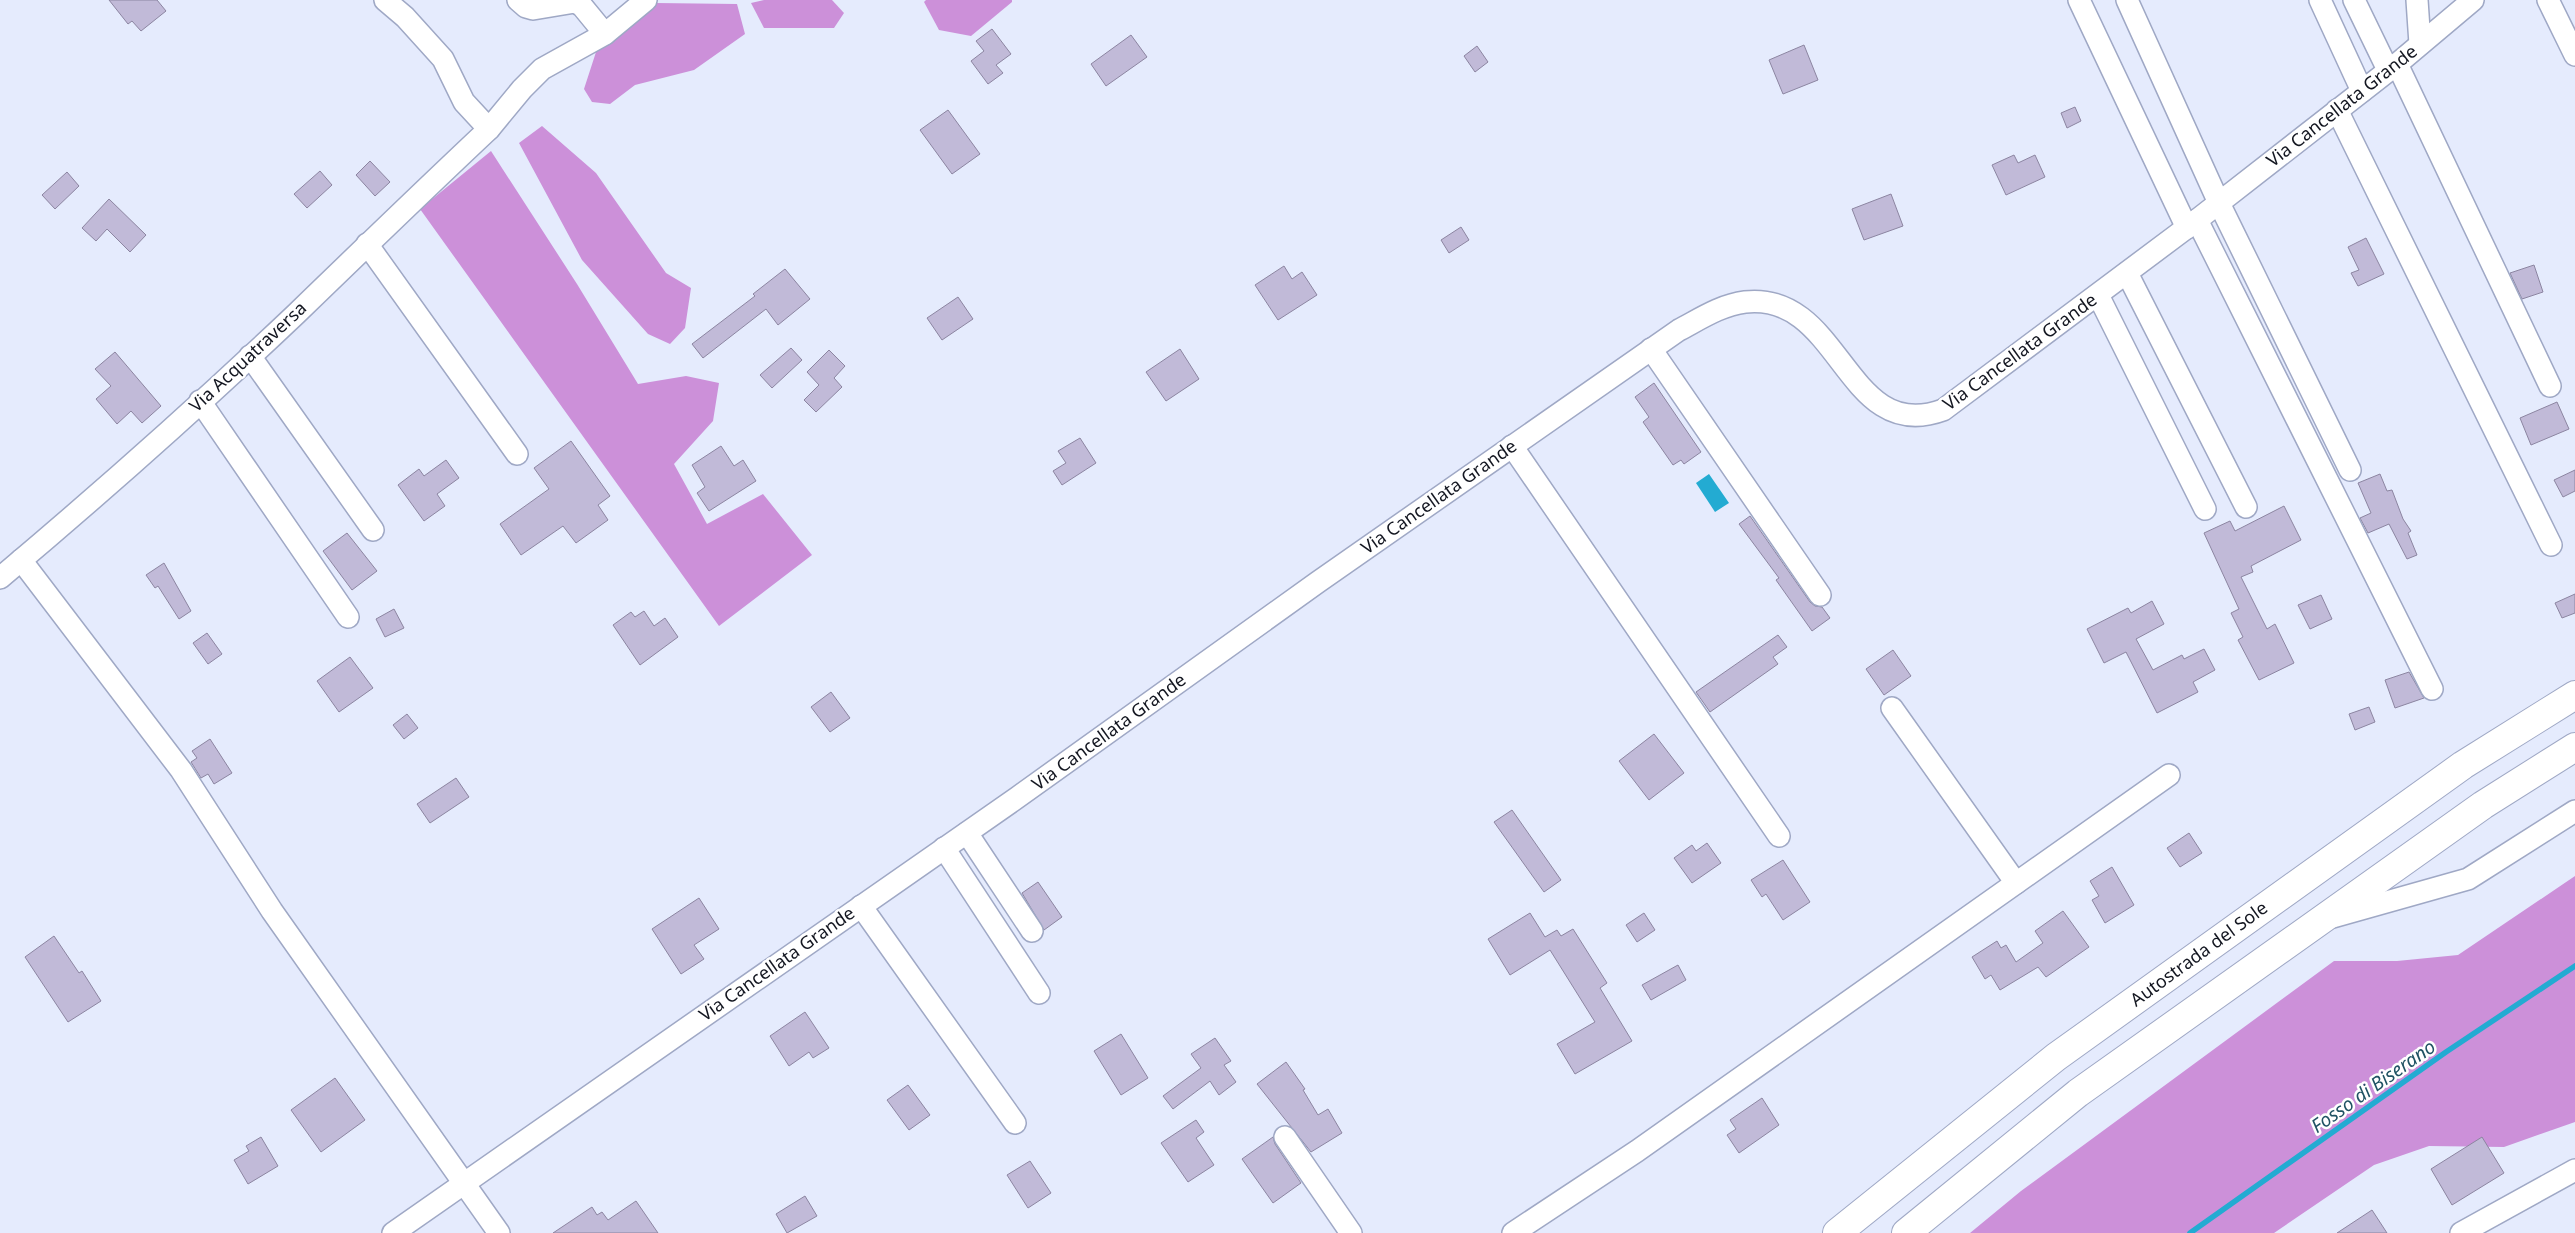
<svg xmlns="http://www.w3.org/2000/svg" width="2575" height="1233" viewBox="0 0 2575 1233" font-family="'Noto Sans',sans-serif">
<rect width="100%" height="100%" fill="#e5ebfd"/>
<g fill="#cc90d9">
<path d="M764 0H832L844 13 834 28H764L751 3Z"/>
<path d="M926 0H1012V2L971 36 939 30 924 2Z"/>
<path d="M656 3 737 4 745 34 694 70 635 85 610 104 592 102 584 89 596 52Z"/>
<path d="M542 126 596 173 666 273 691 288 685 328 670 344 648 334 582 260 519 143Z"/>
<path d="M491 151 577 284 638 384 686 376 719 383 713 421 674 464 707 524 763 494 812 555 719 626 420 209Z"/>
<path d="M2575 876V1122L2504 1147 2429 1146 2374 1165 2274 1233H1970L2021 1191 2334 961H2397L2458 955Z"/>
</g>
<path fill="#23abd2" d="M1709 474 1729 503 1715 512 1696 483Z"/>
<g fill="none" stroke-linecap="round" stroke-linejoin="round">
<path stroke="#23abd2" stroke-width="5.5" d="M2190 1233 2446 1052 2575 966"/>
</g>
<g fill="#c1bad8" stroke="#8c85a1">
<path d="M109 0H157L166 11 141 31 132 21 128 24Z"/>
<path d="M992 29 1011 54 996 65 1003 73 988 84 971 61 984 51 976 41Z"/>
<path d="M1131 35 1147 57 1106 86 1091 64Z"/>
<path d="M1804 45 1818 80 1783 94 1769 60Z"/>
<path d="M1477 46 1488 62 1475 72 1464 56Z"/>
<path d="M2075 107 2081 121 2067 128 2061 113Z"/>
<path d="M948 110 980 154 952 174 920 130Z"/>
<path d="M2014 155 2018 163 2035 155 2045 177 2006 195 1992 165Z"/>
<path d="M370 161 390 182 375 196 356 175Z"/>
<path d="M320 171 332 185 307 208 294 194Z"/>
<path d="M67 172 79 186 55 209 42 195Z"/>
<path d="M1891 194 1903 226 1864 240 1852 209Z"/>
<path d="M109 199 146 235 130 252 107 229 96 241 82 228Z"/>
<path d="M1461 227 1469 240 1449 253 1441 240Z"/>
<path d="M2366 238 2384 274 2358 286 2351 273 2359 270 2348 247Z"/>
<path d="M2534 265 2543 292 2522 299 2510 273Z"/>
<path d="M1284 266 1292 279 1302 272 1317 295 1278 320 1255 285Z"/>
<path d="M785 269 810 299 778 325 766 309 703 358 692 344 755 296 753 294Z"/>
<path d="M958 297 973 319 942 340 927 318Z"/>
<path d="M791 348 802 360 772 388 760 375Z"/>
<path d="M1180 349 1199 379 1166 401 1146 372Z"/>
<path d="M829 350 845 366 834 378 842 387 816 412 804 400 819 385 807 372Z"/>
<path d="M115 352 161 406 142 423 131 411 117 424 96 399 111 386 95 369Z"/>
<path d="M1654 383 1701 452 1684 464 1681 460 1673 465 1643 422 1649 417 1635 397Z"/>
<path d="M2557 402 2569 429 2531 445 2520 418Z"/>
<path d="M1080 438 1096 463 1062 485 1053 471 1066 463 1058 451Z"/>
<path d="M571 441 610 496 598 505 608 520 576 543 563 526 521 555 500 524 549 489 534 468Z"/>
<path d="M721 446 734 466 743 460 756 481 709 511 697 493 705 487 692 465Z"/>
<path d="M446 460 459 478 437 494 445 506 424 521 398 485 419 469 424 476Z"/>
<path d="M2575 470V491L2563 497 2554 480Z"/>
<path d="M2380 474 2387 491 2392 490 2403 519 2411 531 2408 533 2417 555 2407 559 2389 524 2368 533 2360 518 2371 513 2358 483Z"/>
<path d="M2284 506 2301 540 2251 566 2253 572 2241 577 2267 629 2275 624 2294 663 2259 680 2238 640 2243 637 2231 613 2239 609 2204 533 2230 521 2235 531Z"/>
<path d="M1750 516 1810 602 1815 606 1822 607 1830 618 1812 631 1776 580 1779 578 1739 524Z"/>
<path d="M347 533 377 571 352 590 323 551Z"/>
<path d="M164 563 191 611 179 619 158 586 155 588 146 575Z"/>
<path d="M2575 594V613L2562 618 2555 603Z"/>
<path d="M2321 595 2332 619 2310 629 2298 605Z"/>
<path d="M2152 601 2164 624 2136 639 2153 670 2182 655 2184 659 2204 649 2215 670 2193 682 2198 692 2157 713 2126 652 2104 663 2087 629 2128 608 2131 613Z"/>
<path d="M394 609 404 628 385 637 376 619Z"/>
<path d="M644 611 654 626 665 618 678 637 640 665 613 625 631 612 635 617Z"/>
<path d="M207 633 222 654 208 664 193 643Z"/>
<path d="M1778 635 1787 647 1773 657 1778 664 1710 712 1696 692Z"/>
<path d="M1893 650 1911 676 1884 695 1866 669Z"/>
<path d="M350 657 373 688 339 712 317 681Z"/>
<path d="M2409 672 2424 698 2395 708 2385 680Z"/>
<path d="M831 692 850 718 830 732 811 707Z"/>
<path d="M2369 707 2375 722 2355 730 2349 714Z"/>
<path d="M407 714 418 728 404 739 393 725Z"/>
<path d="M1654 734 1684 773 1649 800 1619 761Z"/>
<path d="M210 739 232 773 214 784 208 774 201 778 191 762 197 758 192 751Z"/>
<path d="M456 778 469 797 430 823 417 804Z"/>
<path d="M1512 810 1561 880 1544 892 1494 822Z"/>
<path d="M2189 833 2202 853 2180 867 2167 848Z"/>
<path d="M1707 843 1721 863 1692 883 1674 858 1692 845 1696 851Z"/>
<path d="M1783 860 1810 902 1783 920 1766 894 1762 897 1751 880Z"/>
<path d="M2112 867 2134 905 2105 923 2092 900 2099 896 2090 881Z"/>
<path d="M1038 882 1062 917 1044 930 1022 893Z"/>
<path d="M699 898 719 929 694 945 704 959 681 974 652 929Z"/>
<path d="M2063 911 2089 947 2046 977 2038 967 2000 990 1991 975 1985 979 1972 957 1997 941 2001 948 2006 945 2016 962 2043 943 2035 931Z"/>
<path d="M1530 913 1545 937 1557 930 1561 936 1573 929 1607 983 1600 988 1632 1041 1575 1074 1557 1044 1595 1022 1550 950 1510 975 1488 939Z"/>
<path d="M1644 913 1655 930 1637 942 1626 925Z"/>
<path d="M54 936 79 973 82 971 101 1001 68 1022 25 957Z"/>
<path d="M1678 965 1686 980 1651 1000 1642 985Z"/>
<path d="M805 1012 829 1048 813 1058 809 1052 789 1066 770 1036Z"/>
<path d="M1121 1034 1148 1078 1121 1095 1094 1051Z"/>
<path d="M1215 1038 1231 1061 1224 1065 1236 1082 1219 1095 1210 1081 1173 1109 1163 1096 1201 1068 1191 1054Z"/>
<path d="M1286 1062 1305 1089 1303 1090 1318 1115 1328 1109 1342 1133 1311 1152 1257 1084Z"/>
<path d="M335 1078 365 1120 321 1152 291 1110Z"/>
<path d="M908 1085 930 1115 909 1130 887 1100Z"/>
<path d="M1762 1098 1779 1125 1739 1153 1727 1135 1736 1129 1730 1120Z"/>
<path d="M1196 1120 1204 1132 1196 1138 1214 1165 1188 1182 1161 1143Z"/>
<path d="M261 1137 278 1166 248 1184 234 1160 249 1151 246 1146Z"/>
<path d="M1273 1137 1275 1144 1301 1183 1273 1203 1242 1159Z"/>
<path d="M2482 1137 2504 1173 2452 1205 2431 1169Z"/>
<path d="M1030 1161 1051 1193 1028 1208 1007 1175Z"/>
<path d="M805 1196 817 1216 787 1233 776 1214Z"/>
<path d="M636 1201 658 1233H553L592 1207 597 1215 602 1212 608 1220Z"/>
<path d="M2372 1210 2387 1233H2337Z"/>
</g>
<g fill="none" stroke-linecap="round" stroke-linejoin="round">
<g stroke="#9fa8c5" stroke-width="24">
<g id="minor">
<path d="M385 0 405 17 443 59 464 102 489 129 522 89 542 69 605 34 646 0"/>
<path d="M518 0 526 7 533 9 575 2 582 6 605 34"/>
<path d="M2079 0 2187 228"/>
<path d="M2127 0 2219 203 2350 470"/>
<path d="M2320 0 2362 91"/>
<path d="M2354 0 2388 70"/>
<path d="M2417 0 2420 44"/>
<path d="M2548 0 2575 55"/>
<path d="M2397 64 2550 386"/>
<path d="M2337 110 2551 545"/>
<path d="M2197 220 2432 689"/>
<path d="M367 244 517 454"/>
<path d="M2127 273 2246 507"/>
<path d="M2098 295 2205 509"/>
<path d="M1651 349 1820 595"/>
<path d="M250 356 373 530"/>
<path d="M200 401 348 617"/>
<path d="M1512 446 1779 836"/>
<path d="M21 560 181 770 272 911 499 1233"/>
<path d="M0 578C101 493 200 405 296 314 360 252 424 190 489 129"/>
<path d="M1892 708 2016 883"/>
<path d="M967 833 1032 931"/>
<path d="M944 848 1039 993"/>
<path d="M861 906 1015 1123"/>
<path d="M2333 917 2468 879 2575 811"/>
<path d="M1285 1137 1351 1233"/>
<path d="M393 1233 1018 797 1318 582 1679 330C1700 319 1721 305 1745 302 1842 291 1845 446 1943 410L2197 220 2397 64 2473 0"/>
<path d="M1513 1233 1637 1151 2169 775"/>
<path d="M2461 1233 2575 1170"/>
</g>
</g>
<g stroke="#9fa8c5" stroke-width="30">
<g id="highway">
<path d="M1837 1233 2056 1057 2463 765 2575 695"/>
<path d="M1906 1233 2078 1093 2483 805 2575 747"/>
</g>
</g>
<use href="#minor" stroke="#fff" stroke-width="21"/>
<use href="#highway" stroke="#fff" stroke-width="28"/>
</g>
<g text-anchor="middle" stroke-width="5" stroke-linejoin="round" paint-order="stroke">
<g font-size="18" fill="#131620" stroke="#fff">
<text transform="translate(2342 106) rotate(-38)" y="6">Via Cancellata Grande</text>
<text transform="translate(2020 352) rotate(-36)" y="6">Via Cancellata Grande</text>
<text transform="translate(248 357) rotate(-43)" y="6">Via Acquatraversa</text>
<text transform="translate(1439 497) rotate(-35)" y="6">Via Cancellata Grande</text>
<text transform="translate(1109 732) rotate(-36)" y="6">Via Cancellata Grande</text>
<text transform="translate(2199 954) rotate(-36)" y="6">Autostrada del Sole</text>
<text transform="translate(777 964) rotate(-35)" y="6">Via Cancellata Grande</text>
</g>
<g font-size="19" font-style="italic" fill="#205364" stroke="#fff">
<text transform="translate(2373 1086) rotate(-35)" y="7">Fosso di Biserano</text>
</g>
</g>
</svg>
